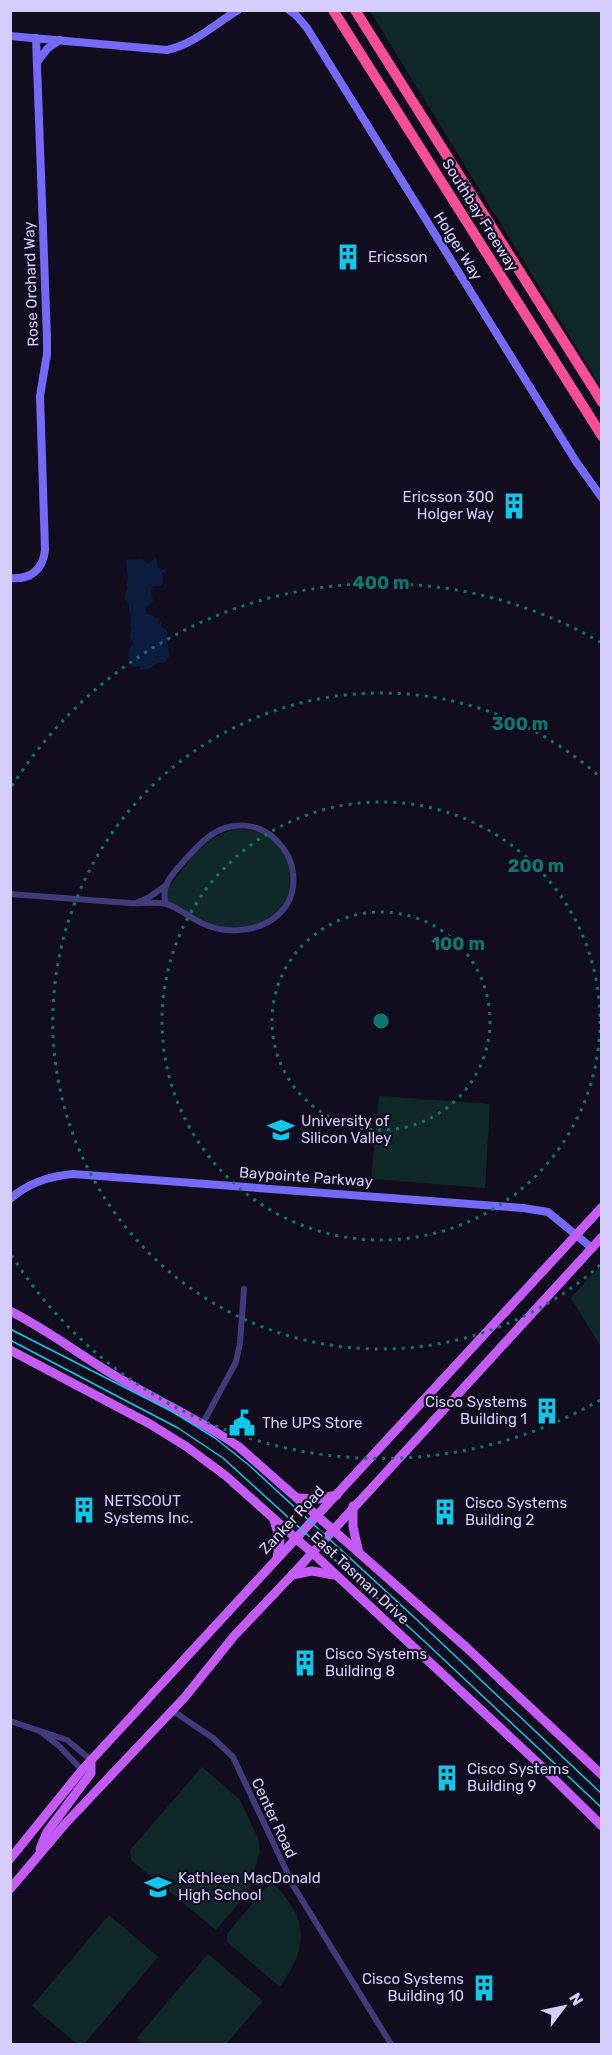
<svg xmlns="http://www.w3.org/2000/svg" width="612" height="2055" viewBox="0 0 612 2055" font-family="Rubik,sans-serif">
<rect width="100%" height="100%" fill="#110d1e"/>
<g fill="#112828">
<path d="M370 11H601V387Z"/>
<path d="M234 829C243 829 253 829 262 832 269 835 274 841 279 847 313 887 273 932 228 929 208 927 186 913 169 903L166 893 169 887 194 854 213 838Z"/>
<path d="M379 1096 490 1104 485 1188 371 1179Z"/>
<path d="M601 1265V1347L571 1298Z"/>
<path d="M202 1767 240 1800 258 1838 260 1851 248 1892 216 1930 131 1860 130 1850Z"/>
<path d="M271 1881C308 1918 310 1944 280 1987L227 1942V1934Z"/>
<path d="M109 1915 158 1957 84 2044H77L32 2006Z"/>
<path d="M208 1954 263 2001 226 2044H144L137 2038Z"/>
</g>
<path fill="#0d1d3d" d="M156 558 158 567 165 571V573L162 572 163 582 161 586H153L151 591 153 601 145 609 148 614 160 619 157 625 161 622V627L167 630 169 657 164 663H158L149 669 141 670 139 666 133 668 128 654 133 642 130 638 131 626H129L131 622 130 613 129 612V605L124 599 128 587 126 586 128 579 126 560 142 559 148 563Z"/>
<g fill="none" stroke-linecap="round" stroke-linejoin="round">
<g stroke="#403b7b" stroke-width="6">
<path d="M10 894C50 897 90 900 129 903 141 904 154 901 166 904 178 907 193 920 206 925 244 941 299 921 293 873 292 860 286 850 277 841 260 822 231 821 211 835 201 842 192 852 184 861 173 874 160 885 166 904"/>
<path d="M138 902 148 898 165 886"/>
<path d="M203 1423 236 1362 240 1343 244 1289"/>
<path d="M173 1711 213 1738 233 1757 294 1887 391 2044"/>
<path d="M10 1721 67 1740 91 1760"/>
<path d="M41 1732 59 1746 82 1770"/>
</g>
<g stroke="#746af7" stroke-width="8">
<path d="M289 10 296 15 307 28 577 463 602 498"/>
<path d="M10 36 167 50C194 44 215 24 238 10"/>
<path d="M37 62 48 48 60 40"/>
<path d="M10 578C30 580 43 570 45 550L40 396 47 354V339L36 38"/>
<path d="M10 1199C28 1183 49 1176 73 1174L523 1208 548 1212 592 1248"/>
</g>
<g stroke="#c45bf6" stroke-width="9">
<path d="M10 1311C50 1331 85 1359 124 1381 162 1403 202 1421 239 1447L467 1648 602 1775"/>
<path d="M10 1350 150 1424 187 1447 226 1476 318 1558 540 1765 602 1826"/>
<path d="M299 1498 318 1499 337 1495"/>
<path d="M353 1506V1527L359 1553"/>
<path d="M274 1520 280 1540 277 1558"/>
<path d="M292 1575 312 1571 334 1575"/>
<path d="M40 1849 47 1832 91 1773V1760"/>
<path d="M10 1859 82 1770 602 1207"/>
<path d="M10 1889 65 1824 185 1697 234 1636 292 1575 602 1237"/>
</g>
<g stroke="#f64f97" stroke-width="10">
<path d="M333 10 602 436"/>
<path d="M355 10 602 402"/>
</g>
<g stroke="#0cc9ea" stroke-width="1.5">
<path d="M10 1329 173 1412 215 1438 250 1466 415 1618 602 1794"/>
<path d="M10 1340 178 1428 223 1458 423 1640 602 1808"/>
</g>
</g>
<g fill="none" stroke="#0f766e" stroke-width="3" stroke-dasharray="3 6">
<circle cx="381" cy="1021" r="109"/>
<circle cx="381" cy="1021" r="219"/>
<path d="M600 1265A328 328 0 1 1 600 777"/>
<path d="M600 1400A438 438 0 0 1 12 1256M12 786A438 438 0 0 1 600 642"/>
</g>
<defs>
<g id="building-bare" transform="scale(2.07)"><path d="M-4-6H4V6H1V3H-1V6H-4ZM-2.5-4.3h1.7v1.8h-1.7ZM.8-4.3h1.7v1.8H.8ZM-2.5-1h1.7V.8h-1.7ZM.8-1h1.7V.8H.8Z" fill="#0cc9ea" stroke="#110d1e" stroke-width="2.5" paint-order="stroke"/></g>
<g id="university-bare" transform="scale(2.07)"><path d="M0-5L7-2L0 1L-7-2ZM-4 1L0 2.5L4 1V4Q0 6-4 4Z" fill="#0cc9ea" stroke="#110d1e" stroke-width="2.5" paint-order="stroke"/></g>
<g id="civic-bare" transform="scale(2.07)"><path d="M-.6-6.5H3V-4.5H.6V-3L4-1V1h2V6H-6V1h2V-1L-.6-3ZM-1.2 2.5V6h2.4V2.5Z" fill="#0cc9ea" stroke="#110d1e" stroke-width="2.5" paint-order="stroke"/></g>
<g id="school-bare" transform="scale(2.07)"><path d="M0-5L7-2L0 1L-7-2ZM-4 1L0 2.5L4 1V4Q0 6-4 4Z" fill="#0cc9ea" stroke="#110d1e" stroke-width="2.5" paint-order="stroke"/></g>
</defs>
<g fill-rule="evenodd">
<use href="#building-bare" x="348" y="257"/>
<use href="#building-bare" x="514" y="506"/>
<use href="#university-bare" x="281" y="1130"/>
<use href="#building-bare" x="547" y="1411"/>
<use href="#civic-bare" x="242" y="1423"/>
<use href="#building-bare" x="84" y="1510"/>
<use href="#building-bare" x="445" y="1512"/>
<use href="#building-bare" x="305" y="1663"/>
<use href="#building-bare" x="447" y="1778"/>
<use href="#school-bare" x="158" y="1887"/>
<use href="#building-bare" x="484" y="1988"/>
</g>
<g text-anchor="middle" stroke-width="4.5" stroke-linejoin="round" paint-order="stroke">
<g font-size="15" fill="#d5cdfc" stroke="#110d1e">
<text transform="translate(480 215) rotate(58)" y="5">Southbay Freeway</text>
<text transform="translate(458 246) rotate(58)" y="5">Holger Way</text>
<text transform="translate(31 284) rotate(-92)" y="5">Rose Orchard Way</text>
<text transform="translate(306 1177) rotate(4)" y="5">Baypointe Parkway</text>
<text transform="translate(292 1520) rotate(-47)" y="5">Zanker Road</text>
<text transform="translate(360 1578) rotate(43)" y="5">East Tasman Drive</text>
<text transform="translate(274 1818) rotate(65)" y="5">Center Road</text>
</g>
<g font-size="15" fill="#d5cdfc" stroke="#110d1e" text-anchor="start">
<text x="368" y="262">Ericsson</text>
<text x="494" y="502" text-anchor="end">Ericsson 300<tspan x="494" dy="17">Holger Way</tspan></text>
<text x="301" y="1126">University of<tspan x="301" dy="17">Silicon Valley</tspan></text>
<text x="527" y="1407" text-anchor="end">Cisco Systems<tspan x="527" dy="17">Building 1</tspan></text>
<text x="262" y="1428">The UPS Store</text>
<text x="104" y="1506">NETSCOUT<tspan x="104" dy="17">Systems Inc.</tspan></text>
<text x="465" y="1508">Cisco Systems<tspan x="465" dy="17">Building 2</tspan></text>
<text x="325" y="1659">Cisco Systems<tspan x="325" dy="17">Building 8</tspan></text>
<text x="467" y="1774">Cisco Systems<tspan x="467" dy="17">Building 9</tspan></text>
<text x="178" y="1883">Kathleen MacDonald<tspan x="178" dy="17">High School</tspan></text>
<text x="464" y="1984" text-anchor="end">Cisco Systems<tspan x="464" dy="17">Building 10</tspan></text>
</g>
</g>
<circle cx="381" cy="1021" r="9" fill="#0f766e" stroke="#110d1e" stroke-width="3"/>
<g font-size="18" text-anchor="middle" font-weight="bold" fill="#0f766e" stroke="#110d1e" stroke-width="4.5" stroke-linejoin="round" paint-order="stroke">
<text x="381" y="589">400 m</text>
<text x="520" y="730">300 m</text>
<text x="536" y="872">200 m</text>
<text x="458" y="950">100 m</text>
</g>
<rect width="612" height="2055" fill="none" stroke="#d5cdfc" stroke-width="24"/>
<g transform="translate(564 2007) rotate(58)" stroke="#110d1e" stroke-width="4.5" paint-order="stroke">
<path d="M0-4.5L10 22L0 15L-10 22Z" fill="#d5cdfc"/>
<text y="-9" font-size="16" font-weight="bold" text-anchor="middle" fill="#d5cdfc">N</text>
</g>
</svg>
